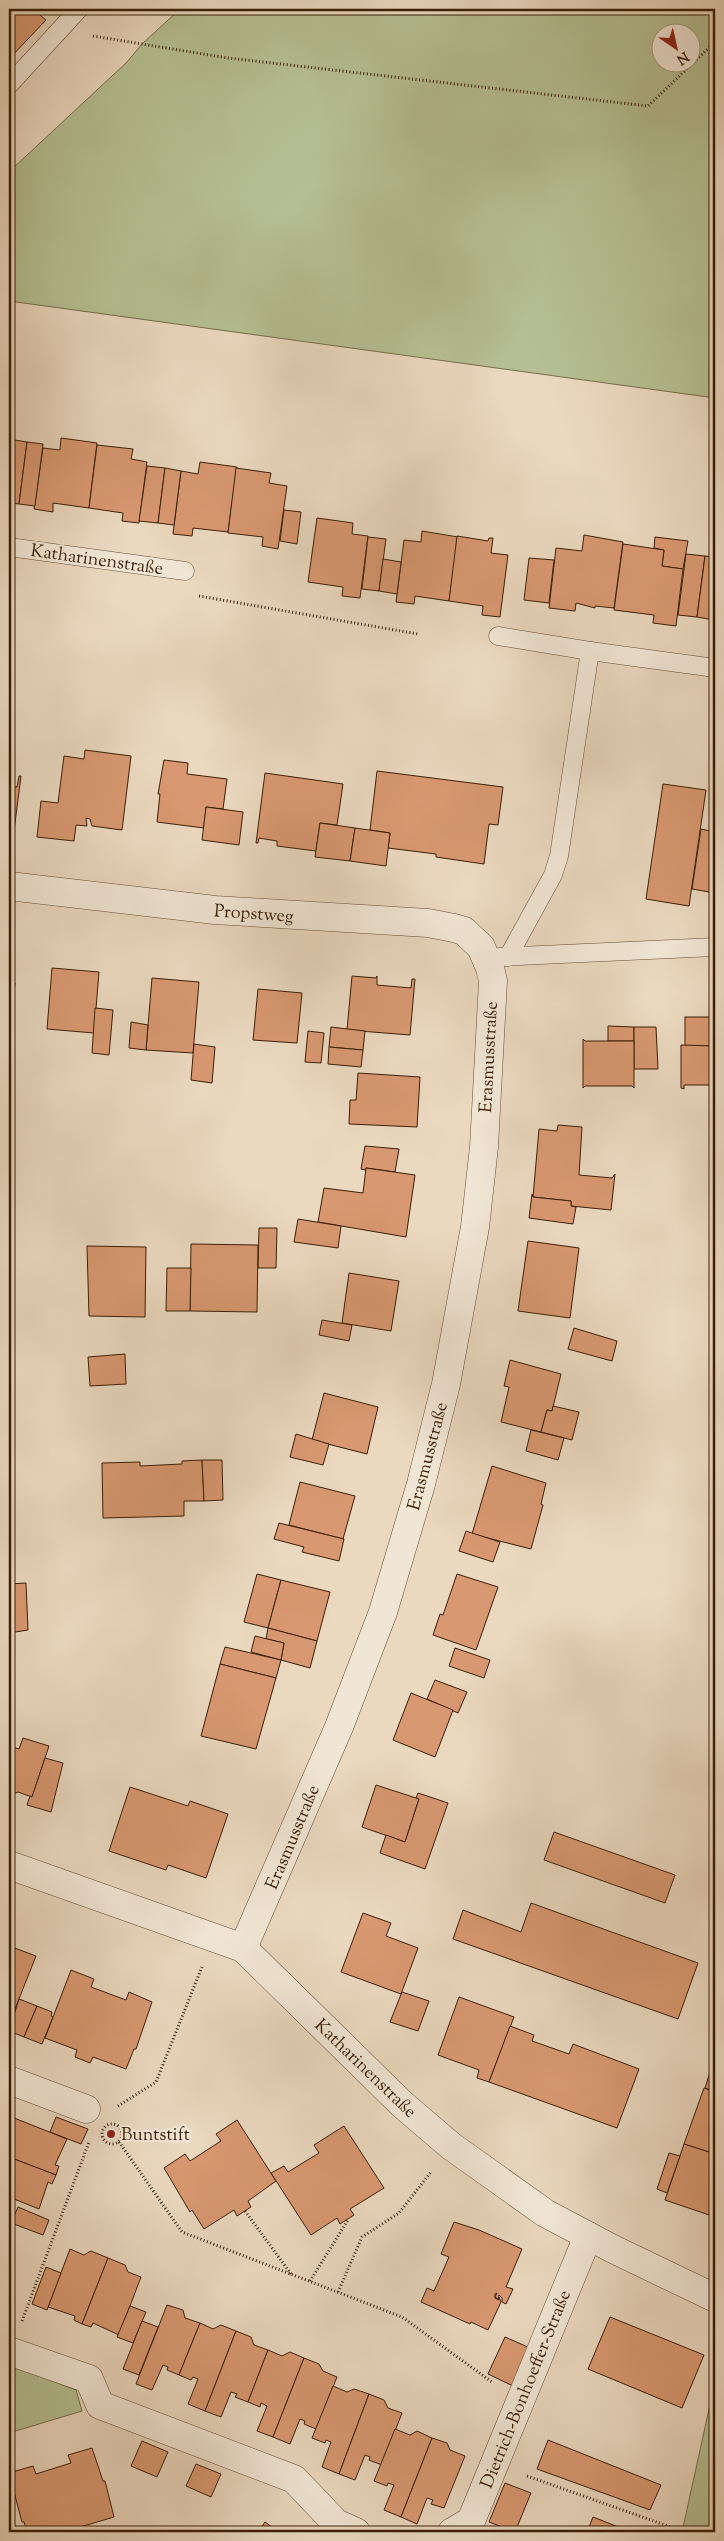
<svg xmlns="http://www.w3.org/2000/svg" width="724" height="2541" viewBox="0 0 724 2541" font-family="'Sorts Mill Goudy',serif">
<rect width="100%" height="100%" fill="#ead8bf"/>
<filter id="stains"><feTurbulence type="fractalNoise" baseFrequency=".004" numOctaves="4"/><feColorMatrix values="0 0 0 0 .2 0 0 0 0 .09 0 0 0 0 .02 0 0 0 .5 -.17"/></filter>
<radialGradient id="worn" r=".72"><stop offset=".6" stop-color="#630" stop-opacity="0"/><stop offset="1" stop-color="#630" stop-opacity=".3"/></radialGradient>
<g fill="#b5bf93" stroke="#786e4c" fill-rule="evenodd">
<path d="M180 9H715V398L9 301V174L11 170 127 62 142 44ZM662 32H692V62H662Z"/>
<path d="M19 2368 76 2390 82 2411 9 2433V2372Z"/>
<path d="M715 2382V2532H682Z"/>
</g>
<g fill="#d89871" stroke="#3b1e05">
<path d="M9 9H33L46 20 9 59Z"/>
<path d="M61 438 97 443 89 508 53 503V512L34 509 43 448 60 450Z"/>
<path d="M9 439 27 442 19 504 9 503Z"/>
<path d="M27 442 43 444 35 506 19 504Z"/>
<path d="M97 445 133 449 131 459 147 462 139 523 122 521 123 513 89 508Z"/>
<path d="M200 462 237 467 228 532 193 528 192 536 173 534 181 471 198 474Z"/>
<path d="M147 466 165 468 158 523 139 521Z"/>
<path d="M165 468 181 471 174 525 158 523Z"/>
<path d="M236 468 271 473 269 483 287 486 278 549 262 546 263 537 228 533Z"/>
<path d="M284 510 301 512 297 544 280 541Z"/>
<path d="M317 518 353 523 352 534 368 536 360 598 342 596 343 587 308 582Z"/>
<path d="M422 531 458 537 449 601 415 596 414 604 396 602 404 540 421 542Z"/>
<path d="M584 535 623 542 614 608 595 606V608L576 603 575 611 549 608 556 548 582 551Z"/>
<path d="M457 536 488 541 489 538H493L491 553 508 555 500 617 482 615 483 606 449 601Z"/>
<path d="M368 537 386 539 379 591 362 589Z"/>
<path d="M655 537 688 541 683 569 662 566 664 550 654 548Z"/>
<path d="M623 544 664 550 662 566 683 569 676 626 653 623 654 615 614 610Z"/>
<path d="M686 554 705 556 697 617 678 615Z"/>
<path d="M705 556 715 557 714 620 697 617Z"/>
<path d="M529 558 554 560 549 603 524 600Z"/>
<path d="M383 559 401 562 397 594 379 591Z"/>
<path d="M85 750 131 756 122 830 92 826 90 819 86 818 87 826 76 825 74 841 37 837 41 801 58 803 64 756 84 759Z"/>
<path d="M164 760 188 763 187 774 227 779 223 809 206 807 204 828 157 822 160 794H158Z"/>
<path d="M377 771 503 787 498 825 489 824 484 864 436 857V854L388 848 390 833 370 830Z"/>
<path d="M265 773 343 784 337 825 320 823 316 851 277 846V841L259 838 258 843H256Z"/>
<path d="M19 776H21L14 831 9 830V786L17 787Z"/>
<path d="M663 784 706 790 689 906 646 899Z"/>
<path d="M206 807 243 812 239 845 202 840Z"/>
<path d="M320 823 355 828 350 861 315 857Z"/>
<path d="M355 828 390 833 386 866 350 861Z"/>
<path d="M701 829 715 832V893L692 889Z"/>
<path d="M52 968 99 972 94 1033 47 1029Z"/>
<path d="M352 976 376 978 377 976V985L411 988 412 979H415L410 1035 347 1030Z"/>
<path d="M152 978 199 982 193 1053 146 1050Z"/>
<path d="M9 983H15L11 1022H9Z"/>
<path d="M258 989 302 993 297 1043 253 1040Z"/>
<path d="M95 1008 113 1010 109 1055 92 1053Z"/>
<rect x="685" y="1017" width="30" height="29"/>
<path d="M131 1022 148 1025 146 1050 129 1048Z"/>
<path d="M608 1026 634 1027V1041H608Z"/>
<path d="M331 1027 365 1031 363 1050 329 1047Z"/>
<path d="M634 1027H656L658 1069H634Z"/>
<path d="M308 1031 324 1033 321 1063 305 1062Z"/>
<path d="M583 1039 585 1041H634V1088L632 1086H585L583 1088Z"/>
<path d="M194 1044 215 1047 212 1083 191 1080Z"/>
<path d="M681 1045 715 1046V1085H684V1089L681 1088Z"/>
<path d="M329 1047 363 1050 361 1067 328 1064Z"/>
<path d="M358 1073 420 1077 417 1127 349 1124 350 1100H356Z"/>
<path d="M558 1125 582 1127 579 1175 612 1178 615 1174 611 1210 571 1206V1201L533 1197 539 1129 557 1131Z"/>
<path d="M365 1146 399 1149 395 1172 366 1168V1170L361 1169Z"/>
<path d="M366 1168 415 1175 406 1237 318 1222 324 1188 363 1193Z"/>
<path d="M532 1194 533 1197 571 1201V1206L576 1207 573 1224 529 1218Z"/>
<path d="M298 1219 341 1226 338 1248 294 1242Z"/>
<path d="M259 1228H277L276 1268H258Z"/>
<path d="M528 1241 579 1248 570 1318 518 1311Z"/>
<path d="M191 1244 258 1245 257 1312 190 1311Z"/>
<path d="M87 1246 146 1247 145 1317 89 1316Z"/>
<path d="M167 1268H191L190 1311H166Z"/>
<path d="M349 1273 399 1281 391 1331 342 1323Z"/>
<path d="M322 1320 352 1325 349 1341 319 1335Z"/>
<path d="M574 1328 617 1341 612 1361 568 1349Z"/>
<path d="M125 1354 126 1384 90 1386 88 1357Z"/>
<path d="M510 1360 561 1374 552 1411 547 1410 541 1432 501 1422 509 1387 504 1386Z"/>
<path d="M324 1393 378 1407 367 1454 312 1440Z"/>
<path d="M553 1406 579 1412 572 1440 541 1432 547 1410 552 1411Z"/>
<path d="M531 1430 564 1438 558 1460 526 1451Z"/>
<path d="M296 1434 329 1444 323 1465 290 1457Z"/>
<path d="M202 1460 204 1501H184V1516L103 1518 102 1463 140 1462V1466L182 1464V1461Z"/>
<path d="M202 1460H222L223 1500 204 1501Z"/>
<path d="M492 1466 546 1483 541 1504 543 1505 531 1549 472 1534Z"/>
<path d="M300 1482 355 1496 343 1539 289 1525Z"/>
<path d="M279 1523 344 1539 339 1561 302 1552 304 1547 274 1539Z"/>
<path d="M466 1531 500 1542 493 1562 459 1551Z"/>
<path d="M257 1574 281 1580 268 1628 244 1622Z"/>
<path d="M457 1574 498 1587 476 1650 433 1635 440 1614 443 1615Z"/>
<path d="M281 1580 330 1592 317 1641 268 1628Z"/>
<path d="M26 1583 28 1630 9 1633V1584Z"/>
<path d="M268 1628 317 1641 310 1668 281 1660 284 1643 266 1639Z"/>
<path d="M255 1636 284 1643 281 1660 251 1652Z"/>
<path d="M225 1647 281 1660 276 1678 220 1664Z"/>
<path d="M455 1648 490 1660 484 1678 449 1666Z"/>
<path d="M220 1664 276 1678 256 1749 201 1736Z"/>
<path d="M435 1680 467 1692 458 1713 427 1699Z"/>
<path d="M411 1693 453 1710 435 1757 393 1740Z"/>
<path d="M23 1738 49 1746 32 1797 18 1792 9 1796V1746L19 1749Z"/>
<path d="M45 1758 63 1763 51 1812 27 1805 30 1796 32 1797Z"/>
<path d="M376 1785 419 1799 405 1842 362 1827Z"/>
<path d="M130 1787 188 1806 190 1801 228 1814 206 1878 168 1865 166 1870 109 1851Z"/>
<path d="M418 1793 448 1803 425 1869 380 1853 386 1835 405 1842 419 1799 416 1798Z"/>
<path d="M554 1832 675 1875 665 1903 544 1860Z"/>
<path d="M531 1903 698 1963 678 2019 453 1939 463 1910 521 1932Z"/>
<path d="M363 1913 391 1923 386 1936 418 1948 401 1994 341 1972Z"/>
<path d="M12 1947 36 1956 9 2024V1954Z"/>
<path d="M71 1970 94 1979 91 1987 126 2000 129 1992 152 2002 136 2049H134L126 2069 93 2057 90 2063 75 2057 77 2050 45 2038Z"/>
<path d="M402 1992 429 2001 418 2031 390 2022Z"/>
<path d="M459 1997 514 2017 489 2082 477 2078 479 2070 438 2055Z"/>
<path d="M19 1999 37 2006 24 2037 9 2031Z"/>
<path d="M37 2006 52 2012 51 2016 53 2017 42 2044 24 2037Z"/>
<path d="M510 2026 534 2035 532 2041 569 2054 573 2044 639 2069 617 2128 489 2082Z"/>
<path d="M710 2072 715 2073V2092L705 2088Z"/>
<path d="M704 2088 715 2092V2154L684 2144Z"/>
<path d="M9 2116 67 2139 55 2165 59 2166 56 2175 9 2157Z"/>
<path d="M56 2117 88 2129 81 2144 50 2132Z"/>
<path d="M237 2120 276 2181 248 2201 251 2207 237 2216 234 2210 204 2229 192 2210 190 2212 164 2168 185 2154 190 2161 221 2141 216 2134Z"/>
<path d="M344 2126 384 2188 350 2209 354 2215 340 2224 337 2218 311 2235 271 2173 284 2166 288 2172 319 2153 314 2145Z"/>
<path d="M684 2144 715 2154V2217L665 2200Z"/>
<path d="M669 2153 680 2156 667 2193 657 2189Z"/>
<path d="M9 2157 56 2175 52 2184 48 2182 39 2209 9 2197Z"/>
<path d="M18 2207 49 2220 43 2235 11 2223Z"/>
<path d="M454 2222 479 2230 522 2249 506 2287 513 2289 506 2304 502 2302V2298L499 2295 498 2299 495 2297 497 2293 495 2294V2298L499 2300V2297L501 2302 488 2330 471 2322 470 2324 421 2302 427 2288 434 2291 449 2257 441 2254Z"/>
<path d="M70 2249 84 2255 91 2251 108 2258 82 2324 74 2320 75 2316 48 2307Z"/>
<path d="M108 2258 125 2265 128 2272 141 2277 119 2335 93 2323 91 2327 82 2324Z"/>
<path d="M46 2267 61 2273 47 2310 32 2304Z"/>
<path d="M167 2305 183 2310 185 2318 200 2323 179 2375 167 2370 168 2367 163 2365 152 2390 136 2384Z"/>
<path d="M130 2306 146 2312 133 2343 117 2337Z"/>
<path d="M610 2317 704 2355 682 2408 588 2369Z"/>
<path d="M142 2321 158 2327 139 2375 123 2369Z"/>
<path d="M200 2323 213 2329 221 2325 236 2331 205 2411 188 2404 198 2379 193 2377 191 2380 179 2375Z"/>
<path d="M236 2331 251 2337 254 2345 268 2350 248 2402 235 2397 237 2394 231 2392 221 2417 205 2411Z"/>
<path d="M505 2337 530 2348 513 2386 488 2374Z"/>
<path d="M268 2350 282 2356 290 2352 304 2358 273 2437 257 2431 267 2406 261 2403 260 2407 248 2402Z"/>
<path d="M304 2358 319 2364 323 2371 337 2377 316 2429 304 2424 305 2421 300 2419 290 2444 273 2437Z"/>
<path d="M333 2386 347 2392 354 2389 369 2394 339 2474 322 2467 331 2442 326 2440 325 2443 312 2438Z"/>
<path d="M369 2394 384 2400 388 2408 402 2413 382 2465 369 2460 370 2457 365 2455 355 2480 339 2474Z"/>
<path d="M395 2429 410 2435 417 2431 432 2438 401 2517 384 2510 394 2485 388 2483 387 2486 374 2481Z"/>
<path d="M432 2438 447 2443 450 2450 465 2456 444 2508 431 2504 433 2500 427 2498 417 2524 401 2517Z"/>
<path d="M548 2440 661 2485 650 2510 537 2469Z"/>
<path d="M142 2441 168 2452 157 2477 131 2466Z"/>
<path d="M92 2448 103 2481H105L114 2517 80 2527 82 2532H27L24 2522H22L9 2473 33 2466 36 2474 71 2463 68 2455Z"/>
<path d="M196 2464 221 2474 211 2497 186 2486Z"/>
<path d="M505 2483 531 2493 515 2532 489 2522Z"/>
<path d="M593 2517 626 2530V2528L638 2532H587Z"/>
<path d="M265 2522 279 2532H258Z"/>
</g>
<g fill="none" stroke-linecap="round" stroke-linejoin="round">
<g stroke="#674c34" stroke-width="19">
<g id="lane">
<path d="M9 85 79 9"/>
<path d="M9 547 185 571"/>
<path d="M498 636 590 651"/>
<path d="M499 957 715 947"/>
<path d="M508 957 553 875 559 856 590 651 715 668"/>
</g>
</g>
<g stroke="#674c34" stroke-width="29">
<g id="street">
<path d="M9 886 215 910 428 923 454 928 464 931 481 947 490 968 493 981 484 1147 475 1227 446 1384 421 1484 383 1612 339 1727 243 1948"/>
<path d="M9 1865 243 1948 403 2105 451 2146 545 2213 613 2249 715 2298"/>
<path d="M9 2080 86 2109"/>
<path d="M9 2351 89 2379 100 2405 294 2479 336 2523 356 2532"/>
<path d="M452 2532 471 2521 588 2236"/>
</g>
</g>
<g stroke="#3b1e05" stroke-width="3" stroke-dasharray="1 2.5" stroke-linecap="butt">
<path d="M93 36 228 58 648 106 715 42"/>
<path d="M199 596 418 634"/>
<path d="M118 2106 156 2082 202 1967"/>
<circle cx="112" cy="2134" r="10"/>
<path d="M119 2142 182 2232 402 2317 492 2382"/>
<path d="M245 2211 291 2274"/>
<path d="M310 2281 348 2220"/>
<path d="M338 2292 362 2237 399 2213 431 2172"/>
<path d="M22 2321 89 2142"/>
<path d="M527 2476 676 2529 674 2532"/>
<path d="M676 2529 704 2532"/>
<path d="M713 2532 715 2523"/>
</g>
<use href="#lane" stroke="#f1e6d5" stroke-width="18"/>
<use href="#street" stroke="#f1e6d5" stroke-width="28"/>
</g>
<circle fill="#8f2418" stroke="#f1e6d5" stroke-width="2" cx="111" cy="2134" r="5"/>
<g text-anchor="middle" stroke-width="4.5" stroke-linejoin="round" paint-order="stroke">
<g font-size="18" fill="#3b1e05" stroke="#f1e6d5">
<text transform="translate(97 559) rotate(8)" y="6">Katharinenstraße</text>
<text transform="translate(254 913) rotate(4)" y="6">Propstweg</text>
<text transform="translate(488 1057) rotate(-87)" y="6">Erasmusstraße</text>
<text transform="translate(427 1456) rotate(-75)" y="6">Erasmusstraße</text>
<text transform="translate(292 1837) rotate(-67)" y="6">Erasmusstraße</text>
<text transform="translate(366 2068) rotate(44)" y="6">Katharinenstraße</text>
<text transform="translate(525 2389) rotate(-68)" y="6">Dietrich-Bonhoeffer-Straße</text>
</g>
<g font-size="18" fill="#3b1e05" stroke="#f1e6d5" text-anchor="start">
<text x="121" y="2140">Buntstift</text>
</g>
</g>
<rect width="724" height="2541" fill="none" stroke="#ead8bf" stroke-width="30"/>
<rect x="10" y="10" width="704" height="2521" fill="none" stroke="#3b1e05" stroke-width="2.5"/>
<rect x="15" y="15" width="694" height="2511" fill="none" stroke="#3b1e05"/>
<g transform="translate(676 48) rotate(146)"><circle r="24" fill="#f1e6d5" stroke="#a89682"/>
<path d="M0-4L9 19L0 12L-9 19Z" fill="#8f2418"/>
<text y="-8" font-size="14" font-weight="bold" text-anchor="middle" fill="#3b1e05">N</text>
</g>
<rect width="100%" height="100%" filter="url(#stains)"/>
<rect width="100%" height="100%" fill="url(#worn)"/>
</svg>
